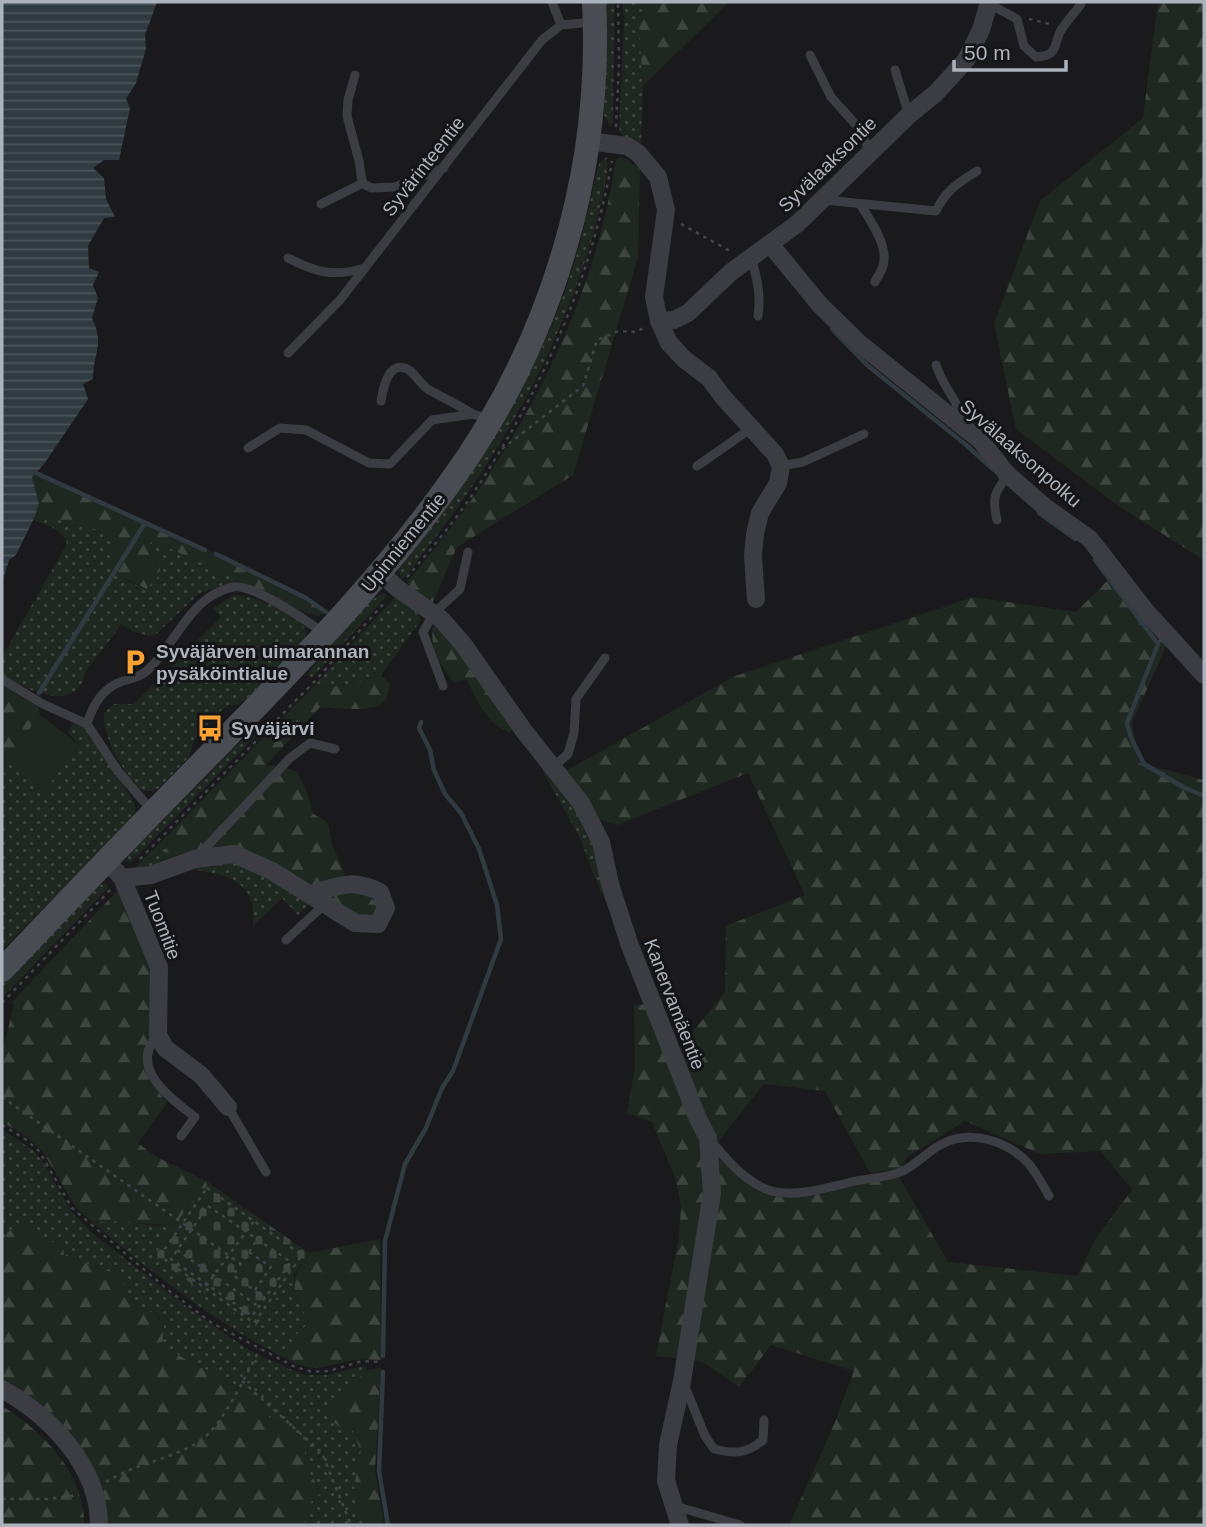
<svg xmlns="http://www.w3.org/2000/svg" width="1206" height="1527" viewBox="0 0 1206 1527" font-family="Arial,sans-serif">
<defs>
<pattern id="green-dots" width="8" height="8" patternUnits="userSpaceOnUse" patternTransform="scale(1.75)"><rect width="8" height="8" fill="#1f2820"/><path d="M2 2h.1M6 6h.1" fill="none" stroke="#3d453e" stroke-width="1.8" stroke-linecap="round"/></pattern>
<pattern id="forest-firs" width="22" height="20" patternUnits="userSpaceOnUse" patternTransform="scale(1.75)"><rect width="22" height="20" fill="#1f2820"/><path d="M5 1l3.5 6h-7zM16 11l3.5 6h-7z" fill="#3d453e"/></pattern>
<pattern id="cemetery-stones" width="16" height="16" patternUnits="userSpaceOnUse" patternTransform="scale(1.75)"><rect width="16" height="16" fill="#1f2820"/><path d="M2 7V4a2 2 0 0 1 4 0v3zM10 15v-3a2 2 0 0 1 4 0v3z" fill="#3d453e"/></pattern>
<pattern id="water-rules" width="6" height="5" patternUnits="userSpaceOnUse" patternTransform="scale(1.75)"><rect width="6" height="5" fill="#2f3b41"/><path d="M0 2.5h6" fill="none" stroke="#4a555a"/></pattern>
</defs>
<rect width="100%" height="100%" fill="#1a1a1c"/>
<g fill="url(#green-dots)">
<path d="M606 2H615L613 120 610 126 604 115Z"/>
<path d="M622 2H646L639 24 643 86 641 145 624 139 619 128 624 21Z"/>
<path d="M607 157C609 175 602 197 598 215 591 247 579 279 567 310 525 413 473 491 405 577L401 578 398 569C418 542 441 517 460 488 503 423 545 354 569 279 581 244 589 207 597 170L600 162Z"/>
<path d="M35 516C60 521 95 522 114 541L113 574 145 589 147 549 152 540 238 580 200 593 153 637 132 631 121 624C110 641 100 652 88 668 84 673 85 678 82 683 66 711 20 686 2 675L3 655 67 544C63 528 47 526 33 520Z"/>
<path d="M385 593 386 597 312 678 308 674C320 656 365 597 385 593Z"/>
<path d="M234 595C251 595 296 612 304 627 306 630 305 634 306 638L247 699 233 706 230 704 217 714 194 740 189 757 160 787 153 791H142C122 770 104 743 104 713L113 704H134L221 617 213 608Z"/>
<path d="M400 596 414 606 421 620 381 675 364 682 312 688 395 597Z"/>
<path d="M73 722C75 723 82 725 83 727 89 731 135 800 135 806 136 814 131 819 126 825L2 950V788L5 761 45 790 79 745 68 732Z"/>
<path d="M255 727 260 732 130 863 127 862 129 854Z"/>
<path d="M542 770 556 774 595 834 624 934 600 890 579 836Z"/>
<path d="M171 832 164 854 165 865 135 868Z"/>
<path d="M231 860 253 866 307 900 308 905 298 915 282 898 253 926C253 918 254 909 252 903 245 878 217 873 195 870L194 867Z"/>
<path d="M106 883 108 888 2 998V984L95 887Z"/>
<path d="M2 1129 34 1151 43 1162 71 1211 91 1232 192 1311 252 1352 304 1375H326L364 1366 367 1370 353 1385 340 1427 353 1431 361 1452 354 1485 363 1525H306L303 1518 308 1505 321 1492 304 1463 296 1442 282 1426 266 1415 251 1383 228 1385 217 1371C198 1372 182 1353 162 1347L164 1326 157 1314C125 1304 133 1299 118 1274L103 1270 64 1255 63 1244 45 1241 22 1221 7 1233 2 1247Z"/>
<path d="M113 1220 157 1226 176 1224 154 1257 255 1327 294 1274C294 1284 295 1293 299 1303 303 1311 307 1315 308 1324L294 1337 287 1359C216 1324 154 1274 93 1223Z"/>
</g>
<g fill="url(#forest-firs)">
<path d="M646 2H729L643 86 639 24Z"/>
<path d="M1158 2H1204V560L1117 505 1016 429 994 324 1040 201 1143 118Z"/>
<path d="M620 157 628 160 640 170 638 257 573 475 457 547 432 604 413 591 407 582C510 463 592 318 616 160Z"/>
<path d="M36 473 216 554 306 598 326 612 318 616 306 613 152 540 147 549 159 557 160 575 146 589 131 581 113 575 108 562 114 548V541C95 522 60 521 35 516L39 504 32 477Z"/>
<path d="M1114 574 1167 644 1132 723 1140 763 1204 780V1525H789L831 1432 854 1371 771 1345 739 1387 703 1362 690 1360 713 1149C724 1162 736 1177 751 1187 785 1211 859 1184 898 1175L948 1262 1077 1276 1096 1238 1132 1190 1101 1151 1040 1154 965 1121 907 1157 901 1168 870 1173 825 1091 764 1084 718 1142 701 1115 675 1054 725 992 726 926 805 895 748 773 617 825 600 820 585 803 564 772 735 676 974 597 1076 612Z"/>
<path d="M433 625C453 631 498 706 513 727L510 732C487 726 477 699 466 679L454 683C441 664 429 649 433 625Z"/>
<path d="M380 675 390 683C389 688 389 695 386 699 377 714 335 708 320 707L266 765 284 767 297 772 308 794 312 813 328 823 332 844 345 875 328 884 313 887 240 850 165 865 164 854 171 832 312 688C336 686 358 685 380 675Z"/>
<path d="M2 684 38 705 40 715 6 761 2 788Z"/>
<path d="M117 891 121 892 154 957 149 1072 155 1087 167 1103 138 1143 155 1156 206 1181 176 1224C146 1227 124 1218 93 1223L75 1206 43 1152 26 1136 2 1122V1052L14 1005 12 1002Z"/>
<path d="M356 891 369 896 377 904 378 911 371 918H363L327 898 331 893Z"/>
<path d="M648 1004 703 1136 709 1192 682 1359 656 1356 679 1237 681 1207 676 1180 652 1122 627 1113 635 1067 634 1005Z"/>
<path d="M22 1221 45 1240 63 1244 64 1255 103 1270 118 1274C133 1299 125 1304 156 1314L164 1326 162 1347C182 1353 197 1372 217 1371L228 1385 251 1383 266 1415 282 1426 296 1442 306 1445 304 1463 321 1492 308 1505 303 1518 306 1525H108L104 1496 2 1381V1247L7 1233Z"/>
<path d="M380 1239 381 1360C374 1360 366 1359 358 1360 326 1362 321 1377 287 1359L294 1337 308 1324C307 1315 303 1312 300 1304 289 1281 296 1272 309 1253Z"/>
<path d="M381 1368 375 1471 384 1525H363L354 1485 361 1452 353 1431 340 1427 331 1420 329 1407 367 1370Z"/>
<path d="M2 1406C43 1431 85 1474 84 1525H2Z"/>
</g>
<path fill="url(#cemetery-stones)" d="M206 1181 309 1253 255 1327 153 1257Z"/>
<path fill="#1f2820" d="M40 715 79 745 44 791 5 761Z"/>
<path fill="url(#water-rules)" d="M2 2H157L145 35 146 49 136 83 126 99 130 108 119 160H104L93 168 104 178 106 199 115 217 104 218 88 246 89 268 99 272 93 285 98 298 92 318C105 346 93 352 93 379L83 384 88 399 44 464 32 477 39 504 35 516 16 555 9 560 2 583Z"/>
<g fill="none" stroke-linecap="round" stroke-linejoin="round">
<g stroke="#2f3b41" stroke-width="4.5">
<path d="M832 329 867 365 965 444 994 470"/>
<path d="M36 473 205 550"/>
<path d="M1039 513 1075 539"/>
<path d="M216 554 306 598 326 612"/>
<path d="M1095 560 1158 644 1127 723 1131 738 1144 764 1183 787 1204 796"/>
<path d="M39 693 145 523"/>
<path d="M383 1356 385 1241 405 1164 426 1128 442 1088 453 1071 501 939 497 905 479 849 461 813 445 794 434 770 430 750 419 728 421 722"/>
<path d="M383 1372 379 1471 388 1525"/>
</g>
<g stroke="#414449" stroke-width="2.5" stroke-dasharray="3.5 5" stroke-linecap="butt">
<path d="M1029 19 1050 24"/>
<path d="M616 127 619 63 618 2"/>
<path d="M681 224 730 251"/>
<path d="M502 449 583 386 597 340 619 331 637 332 643 328"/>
<path d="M407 577C431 549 456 520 476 489 542 389 591 280 612 161"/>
<path d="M140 859 315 681 386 601"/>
<path d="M2 1003 111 889"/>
<path d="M2 1097 241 1264"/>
<path d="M2 1125 25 1139 39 1151 72 1208 168 1290 212 1323 295 1367 313 1372 329 1371 362 1361 381 1362"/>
<path d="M207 1188 302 1255 254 1323 160 1256Z"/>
<path d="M208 1206 291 1262 252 1316 171 1259Z"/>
<path d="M177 1250 258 1306"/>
<path d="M249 1252 257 1240"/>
<path d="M206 1286 254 1221"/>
<path d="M255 1290 271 1267 249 1252 233 1275 265 1298"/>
<path d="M242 1381 322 1453 351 1525"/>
<path d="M106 1482C134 1464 168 1460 197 1443 222 1428 245 1376 260 1349"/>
<path d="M2 1499H48L79 1495"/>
</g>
<g stroke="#3b3d42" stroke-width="9">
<path d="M552 2 561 25"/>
<path d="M988 3 1017 19 1024 46 1036 57C1058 55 1053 48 1060 32 1065 22 1075 13 1081 4"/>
<path d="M810 55 831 97 857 126 871 152"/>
<path d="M895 70 909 115"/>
<path d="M355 75 348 100 347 116 359 161 362 181 365 185 372 188 395 187 444 168"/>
<path d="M824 200 936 211C947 189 957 184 977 171"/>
<path d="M321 204 363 183"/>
<path d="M860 204C870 220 889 246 883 266 882 271 877 277 875 282"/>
<path d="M751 257C757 278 761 295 758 316"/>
<path d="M288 258C317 273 334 277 365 268"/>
<path d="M288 353 340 300 542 40 561 25 594 22"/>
<path d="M936 365C942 385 959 403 966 425"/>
<path d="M381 401C383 388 389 358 409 370 416 375 421 385 429 390 444 398 459 405 473 414"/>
<path d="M248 448 280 428 306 430 369 463 390 464 432 420 473 414 488 419"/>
<path d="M697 466 750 429"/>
<path d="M781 466 803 462 864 434"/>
<path d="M997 520C992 499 994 491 1009 475"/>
<path d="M3 680 43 704 87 724 118 771 152 811"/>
<path d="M443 686 423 632 434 613 460 589 468 552"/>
<path d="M87 724C93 705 102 688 123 681 134 678 143 676 151 667 167 650 178 629 193 612 203 600 218 590 233 587 253 584 306 620 323 633"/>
<path d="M553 767 568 754 574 733 576 699 605 658"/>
<path d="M196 858 290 758 310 743 335 749"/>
<path d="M286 940 325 904"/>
<path d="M158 1035C127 1067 171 1099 195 1117L181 1136"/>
<path d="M228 1107 266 1172"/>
<path d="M712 1142C761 1201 778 1201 851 1182 867 1178 887 1178 903 1171 917 1164 928 1151 942 1144 971 1129 1008 1141 1029 1164 1037 1174 1043 1185 1049 1196"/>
<path d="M684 1384 705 1436 714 1449C734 1454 747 1454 763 1440L764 1420"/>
<path d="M675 1506 740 1525"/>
</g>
<g stroke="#3b3d42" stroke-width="18">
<path d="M589 141 627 146 638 153 658 177 666 210 654 297 659 321 669 343 684 359 709 378 723 397 775 454 781 466 778 483 760 513 755 534 753 556 756 599"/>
<path d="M770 244 820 305 859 343 981 441 1006 473 1045 507 1090 539 1145 610 1204 675"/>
<path d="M659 321 674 320 688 313 731 272 797 224 909 115 936 93 966 60 981 30 989 2"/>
<path d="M380 572 397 588 441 619 463 644 524 731 581 803 601 842 610 884 629 943 698 1119 708 1138 712 1193 682 1381 668 1445 666 1481 680 1525"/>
<path d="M116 871 122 878 159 967 158 1035 165 1048 201 1075 228 1107"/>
<path d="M122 878 151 875 195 859 234 854 272 871 355 923 378 924 386 908 380 892C351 878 339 886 310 894"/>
<path d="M2 1389C50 1416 99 1466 99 1525"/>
</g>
<path stroke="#494c52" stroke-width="24" d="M2 970C75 893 149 816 223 741 302 659 383 577 449 484 550 346 603 173 594 2"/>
</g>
<defs>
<g id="parking-bare" transform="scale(2.1)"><path d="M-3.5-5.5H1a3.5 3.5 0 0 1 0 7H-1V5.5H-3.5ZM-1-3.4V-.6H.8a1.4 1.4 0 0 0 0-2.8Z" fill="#faa134" stroke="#151517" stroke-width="2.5" paint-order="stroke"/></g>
<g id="bus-bare" transform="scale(2.1)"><path d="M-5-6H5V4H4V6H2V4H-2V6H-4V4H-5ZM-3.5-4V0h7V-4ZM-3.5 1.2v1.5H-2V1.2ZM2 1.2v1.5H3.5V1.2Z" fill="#faa134" stroke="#151517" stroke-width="2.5" paint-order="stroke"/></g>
</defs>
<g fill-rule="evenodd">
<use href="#parking-bare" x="135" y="662"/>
<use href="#bus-bare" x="210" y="728"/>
</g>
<g text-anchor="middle" stroke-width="6" stroke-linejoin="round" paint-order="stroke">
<g font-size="19" fill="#acb3bc" stroke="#151517">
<text transform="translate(827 164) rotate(-44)" y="7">Syvälaaksontie</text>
<text transform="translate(423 166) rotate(-52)" y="7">Syvärinteentie</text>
<text transform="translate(1021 453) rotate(41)" y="7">Syvälaaksonpolku</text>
<text transform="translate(403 542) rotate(-51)" y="7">Upinniementie</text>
<text transform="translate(163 925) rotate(69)" y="7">Tuomitie</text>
<text transform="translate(675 1004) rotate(69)" y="7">Kanervamäentie</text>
</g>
<g font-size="19" font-weight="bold" fill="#acb3bc" stroke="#151517" text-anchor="start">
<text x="156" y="658">Syväjärven uimarannan<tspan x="156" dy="22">pysäköintialue</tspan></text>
<text x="231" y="735">Syväjärvi</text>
</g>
</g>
<rect width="1206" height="1527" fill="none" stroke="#acb3bc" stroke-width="7"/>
<path d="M954 60v10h112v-10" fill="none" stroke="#acb3bc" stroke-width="3.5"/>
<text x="964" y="60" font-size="21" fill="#acb3bc" stroke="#151517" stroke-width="5" paint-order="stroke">50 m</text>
</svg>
